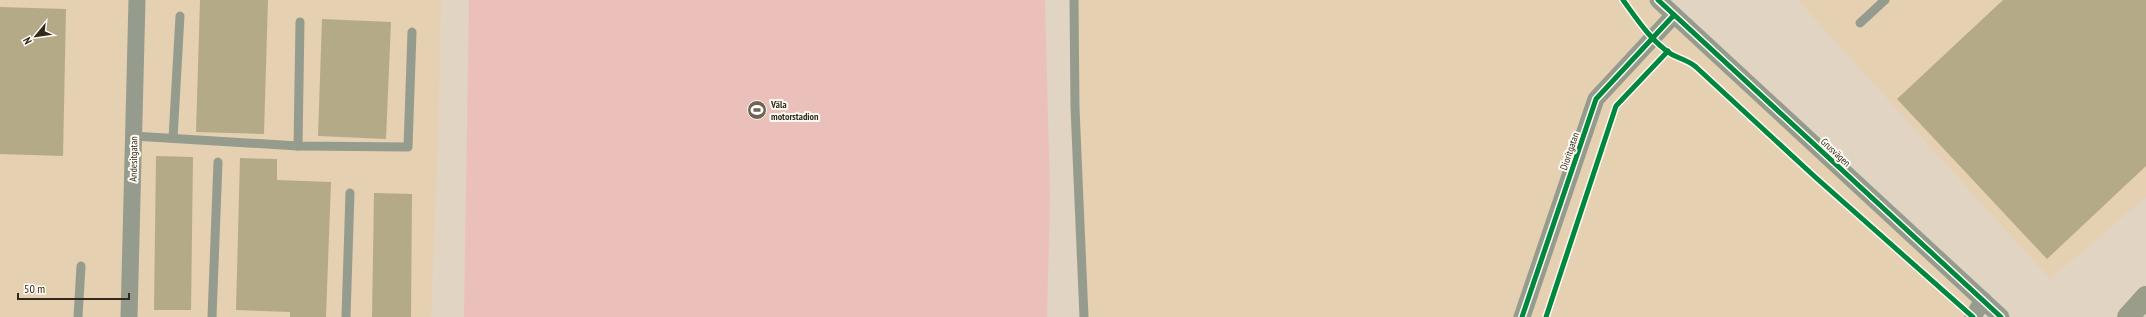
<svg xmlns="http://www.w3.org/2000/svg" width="2146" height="317" viewBox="0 0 2146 317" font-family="'PT Sans Narrow',sans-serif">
<rect width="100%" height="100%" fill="#e1d4c2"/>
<g fill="#e5d0b2">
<path d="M0 0H441L438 138 431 317H0Z"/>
<path d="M1074 0H1658L1983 300 1973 317H1084Z"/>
<path d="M1798 0H2146V197L2050 279Z"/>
</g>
<path fill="#ecc0ba" d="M469 0H1045L1050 196 1047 317H464Z"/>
<g fill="#b5aa88">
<path d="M200 0H268L264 134 196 132Z"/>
<path d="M2003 0H2146V166L2047 259 1897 99Z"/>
<path d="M0 7 66 9 63 156 0 154Z"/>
<path d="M322 19 391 22 386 139 318 136Z"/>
<path d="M156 156 193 157 191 310H154Z"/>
<path d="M240 158 277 159V180L331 182 326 317H290V312L236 310Z"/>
<path d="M374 193 412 194 411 317H372Z"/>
</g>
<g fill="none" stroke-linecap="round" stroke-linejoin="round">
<g stroke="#969c8d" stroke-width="9">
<path d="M1074 0 1075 108 1084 317"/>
<path d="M1860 23 1885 0"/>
<path d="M133 136 298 146 408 147 412 32"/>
<path d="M173 138 180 16"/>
<path d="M298 146 300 22"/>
<path d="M78 317 81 266"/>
<path d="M212 317 218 162"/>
<path d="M346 317 350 193"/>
</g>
<g stroke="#969c8d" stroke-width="17">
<path d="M1658 0 2001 317"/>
<path d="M129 317 137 0"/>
<path d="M1522 317 1596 99 1674 15"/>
<path d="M1973 317 1983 300"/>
</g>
<path stroke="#9a9d89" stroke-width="22" d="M2128 317 2146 297"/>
<g stroke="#fffaf3" stroke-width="8">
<g id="cycleway">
<path d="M1623 0C1637 19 1650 40 1671 54 1680 59 1688 60 1696 67L1814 176 1973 317"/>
<path d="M1658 0 2001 317"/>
<path d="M1522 317 1596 99 1674 15"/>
<path d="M1546 317 1616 106 1668 51"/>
</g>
</g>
<use href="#cycleway" stroke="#00873e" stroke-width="5"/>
</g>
<defs>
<g id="stadium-disc" transform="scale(1)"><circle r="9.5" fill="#6f6556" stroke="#fffaf3"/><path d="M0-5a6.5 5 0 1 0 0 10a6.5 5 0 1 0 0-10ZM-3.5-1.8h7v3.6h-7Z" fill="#fff"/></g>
</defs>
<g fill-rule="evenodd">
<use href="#stadium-disc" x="757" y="110"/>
</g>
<g text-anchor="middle" stroke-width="4" stroke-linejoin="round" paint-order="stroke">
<g font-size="10" font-weight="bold" fill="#32291c" stroke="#fffaf3" text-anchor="start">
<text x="771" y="108">Väla<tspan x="771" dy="12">motorstadion</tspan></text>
</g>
<g font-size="10" fill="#32291c" stroke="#fffaf3">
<text transform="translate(1569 151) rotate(-71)" y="4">Dioritgatan</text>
<text transform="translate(1836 152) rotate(43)" y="4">Grusvägen</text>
<text transform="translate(133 159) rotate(-89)" y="4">Andesitgatan</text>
</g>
</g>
<g transform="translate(36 36) rotate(241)" stroke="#fffaf3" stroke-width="3" paint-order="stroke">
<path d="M0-3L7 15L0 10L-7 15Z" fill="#32291c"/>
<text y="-6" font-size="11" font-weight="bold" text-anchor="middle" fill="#32291c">N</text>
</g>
<path d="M18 293v6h111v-6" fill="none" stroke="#32291c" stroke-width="2"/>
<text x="24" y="293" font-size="12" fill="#32291c" stroke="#fffaf3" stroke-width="3" paint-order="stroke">50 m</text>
</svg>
